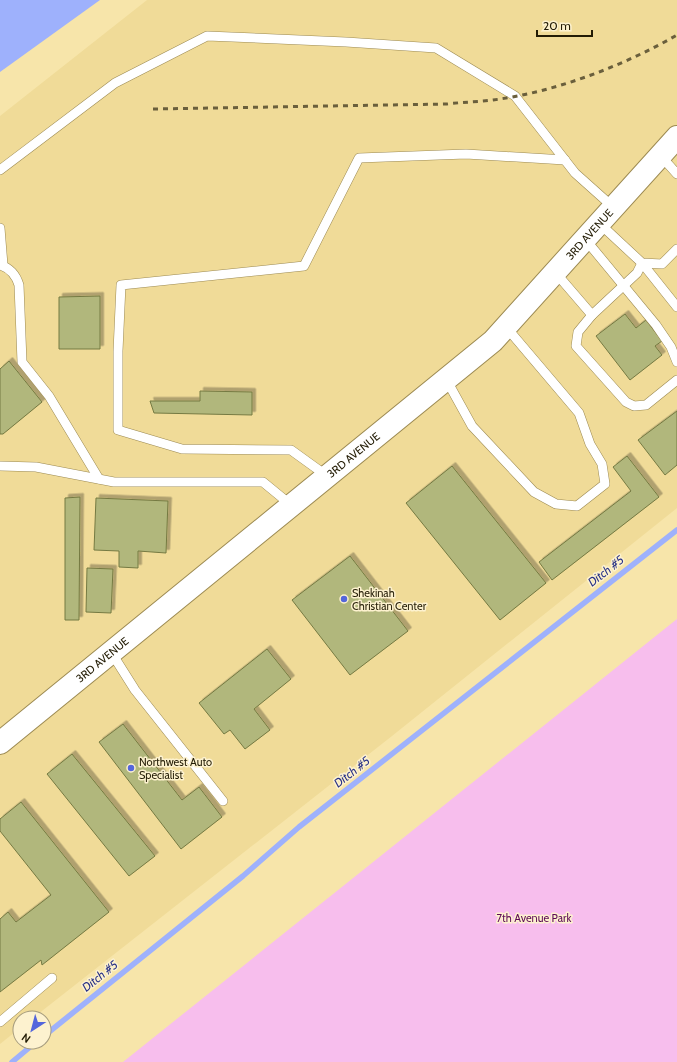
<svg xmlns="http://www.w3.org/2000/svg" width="677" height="1062" viewBox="0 0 677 1062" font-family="Cabin,sans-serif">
<defs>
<filter id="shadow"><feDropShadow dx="3.5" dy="-3.5" stdDeviation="0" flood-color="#0004"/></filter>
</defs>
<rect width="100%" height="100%" fill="#f7e5aa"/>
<path fill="#f0db98" d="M147 0H677V508L392 736 33 1018H20V1028L0 1044V116Z"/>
<path fill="#f7beed" d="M677 619V1062H123Z"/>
<path fill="#9eb1fc" d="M0 0H100L0 72Z"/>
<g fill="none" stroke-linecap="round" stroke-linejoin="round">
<g stroke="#9eb1fc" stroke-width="5.5">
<path d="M44 1036 243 876 299 827 677 530"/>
<path d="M12 1062 36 1042"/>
</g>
</g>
<g fill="#b1b77c" stroke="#757a42" filter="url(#shadow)">
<path d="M100 296V349H59V297Z"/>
<path d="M625 314 636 328 646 320 662 341 655 346 662 355 630 380 596 336Z"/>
<path d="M9 361 42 402 3 434H0V369Z"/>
<path d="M200 391 252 392V415L154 413 150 401H200Z"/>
<path d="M677 411V465L665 475 638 440Z"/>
<path d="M627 456 659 497 552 580 539 562 631 491 613 467Z"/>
<path d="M452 466 546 583 500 620 406 503Z"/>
<path d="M80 497 79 620H65V498Z"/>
<path d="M96 498 168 501 166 553 138 551V568L119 567V551L94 550Z"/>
<path d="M350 556 408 631 350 675 292 600Z"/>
<path d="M87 568 113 569 111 613 86 612Z"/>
<path d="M267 649 291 679 254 709 270 730 245 749 230 730 224 734 199 703Z"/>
<path d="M123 724 182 800 199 787 222 817 181 849 99 742Z"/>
<path d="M72 754 155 856 129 876 47 774Z"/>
<path d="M21 802 109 912 42 965 41 960 0 992V919L8 912 16 922 51 895 0 831V819Z"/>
</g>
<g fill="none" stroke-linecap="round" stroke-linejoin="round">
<g stroke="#9c8a52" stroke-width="10">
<g id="service">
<path d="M660 155 677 174"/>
<path d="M0 170 115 83 207 36 346 42 436 48 515 96 575 173 613 207"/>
<path d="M599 223 642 263 662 264 677 249"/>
<path d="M0 228 3 265"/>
<path d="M585 239 656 325 671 347 677 362"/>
<path d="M0 265C10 268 16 275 19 285L22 362 49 396 99 479"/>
<path d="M555 272 592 315 578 332 576 346 626 402 634 406 646 405 677 380"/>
<path d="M592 315 637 273 642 263 677 307"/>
<path d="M446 379 472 426 534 492 556 504 577 506 605 484 602 464 590 444 579 413 506 327"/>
<path d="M0 466 36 467 114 482H263L291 505"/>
<path d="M327 476 291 450 182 449 118 430V351L121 285 304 266 359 158 466 154 565 160"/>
<path d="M111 652 135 690 223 801"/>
<path d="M0 1022 52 978"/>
</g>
</g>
<g stroke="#9c8a52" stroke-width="24">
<g id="secondary">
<path id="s1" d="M0 743 493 341 677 137"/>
</g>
</g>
<use href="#service" stroke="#fff" stroke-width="9"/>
<use href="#secondary" stroke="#fff" stroke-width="22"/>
<path stroke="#6a5f3c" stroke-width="3" stroke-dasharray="5 5" stroke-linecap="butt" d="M153 109 447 104C463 102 478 102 493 100 555 92 623 66 677 35"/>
</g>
<g fill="#5466dc" stroke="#fdf2cf" stroke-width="1.5">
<circle cx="344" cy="599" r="4"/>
<circle cx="131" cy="768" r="4"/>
</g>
<g text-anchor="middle" stroke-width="3" stroke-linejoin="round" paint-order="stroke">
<g font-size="11" fill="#231c05" stroke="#fdf2cf">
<text dy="4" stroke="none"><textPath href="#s1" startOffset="780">3RD AVENUE</textPath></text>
<text dy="4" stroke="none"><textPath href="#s1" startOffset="456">3RD AVENUE</textPath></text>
<text dy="4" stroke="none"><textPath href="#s1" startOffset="132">3RD AVENUE</textPath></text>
</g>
<g font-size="11" fill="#231c05" stroke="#fdf2cf" text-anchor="start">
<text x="352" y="597">Shekinah<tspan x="352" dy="13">Christian Center</tspan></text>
<text x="139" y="766">Northwest Auto<tspan x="139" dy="13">Specialist</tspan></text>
</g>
<g font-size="11" fill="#5e0c57" stroke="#fdf2cf">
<text x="534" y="922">7th Avenue Park</text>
</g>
<g font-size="12" font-style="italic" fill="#283186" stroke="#fdf2cf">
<text transform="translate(606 571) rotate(-38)" y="4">Ditch #5</text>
<text transform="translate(352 772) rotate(-38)" y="4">Ditch #5</text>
<text transform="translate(100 976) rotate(-39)" y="4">Ditch #5</text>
</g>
</g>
<g transform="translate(32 1030) rotate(216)"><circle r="19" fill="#fdf2cf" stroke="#a69c7e"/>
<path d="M0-3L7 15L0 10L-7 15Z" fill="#5466dc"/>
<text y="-6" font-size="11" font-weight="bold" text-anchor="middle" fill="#231c05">N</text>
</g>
<path d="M537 30v6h55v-6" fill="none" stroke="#231c05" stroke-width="2"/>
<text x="543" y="30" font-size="12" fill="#231c05" stroke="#fdf2cf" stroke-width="3" paint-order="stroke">20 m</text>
</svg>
